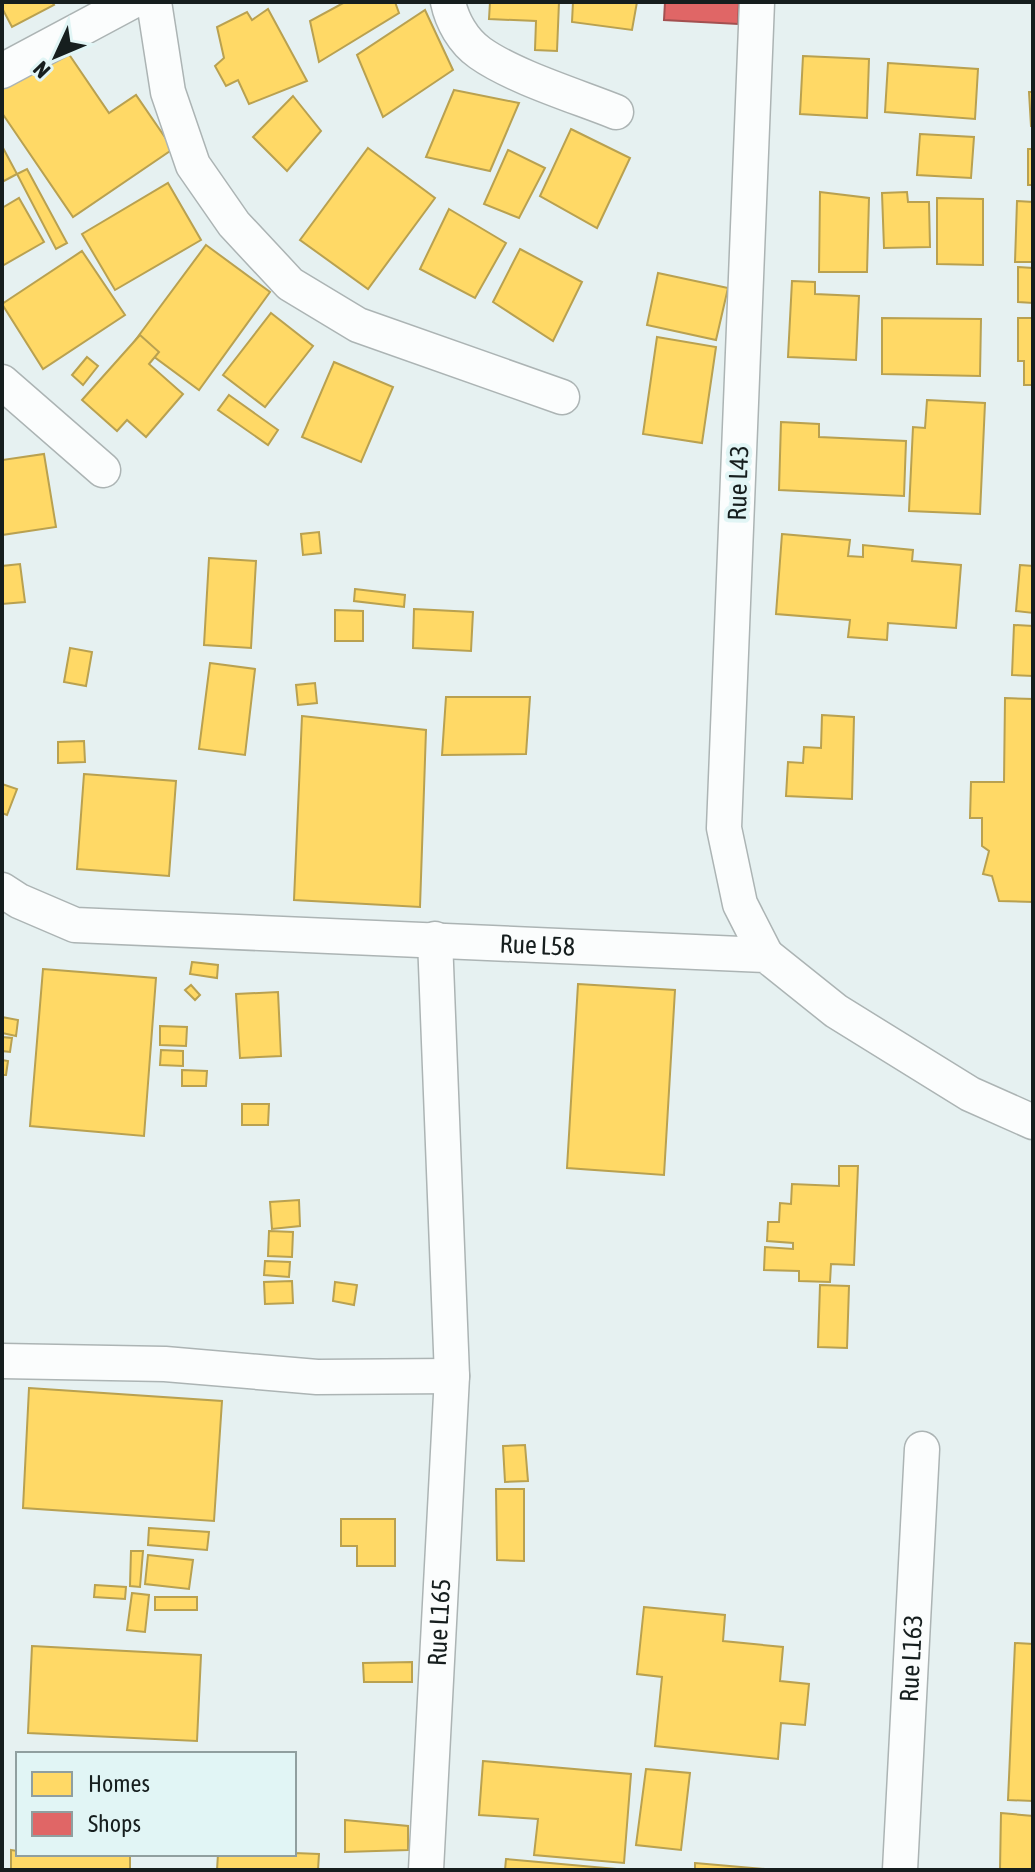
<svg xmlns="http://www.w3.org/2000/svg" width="1035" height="1872" viewBox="0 0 1035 1872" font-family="'Asap Condensed',sans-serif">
<rect width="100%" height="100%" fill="#e6f1f1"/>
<g fill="#ffd966" stroke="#b9a150" stroke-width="2">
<path d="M2 2H52L54 5 12 27 2 8Z"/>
<path d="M345 2H395L399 13 319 62 310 21Z"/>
<path d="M490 2H559L557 51 535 50 536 21 489 19Z"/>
<path d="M573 2H637L632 30 572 22Z"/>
<path d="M268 9 307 81 249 104 238 80 226 86 215 66 224 58 217 27 247 12 252 20Z"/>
<path d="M425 10 453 70 383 117 357 55Z"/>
<path d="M64 47 109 113 136 95 173 149 73 217 2 113V89Z"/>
<path d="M803 56 869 59 867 118 800 114Z"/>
<path d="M888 63 978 69 975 119 885 112Z"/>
<path d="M454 90 519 103 490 171 426 157Z"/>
<path d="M1029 92H1033V126H1031Z"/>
<path d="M293 96 321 131 287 171 253 137Z"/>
<path d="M571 129 630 158 597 228 540 196Z"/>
<path d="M920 134 974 137 971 178 917 175Z"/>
<path d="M2 146 17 174 2 182Z"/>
<path d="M368 148 435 198 368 289 300 240Z"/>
<rect x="1028" y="149" width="5" height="36"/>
<path d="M508 150 545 168 519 218 484 204Z"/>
<path d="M27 169 67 243 56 249 17 174Z"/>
<path d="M168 183 201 240 115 290 82 234Z"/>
<path d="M820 192 869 198 867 272H819Z"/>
<path d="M907 192 908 202H929L930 247 884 248 882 193Z"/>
<path d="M19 198 44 242 2 266V208Z"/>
<path d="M937 198 983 199V265L937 264Z"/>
<path d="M1017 201 1033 202V262H1015Z"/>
<path d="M449 209 506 243 475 298 420 269Z"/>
<path d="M206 245 270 292 199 390 134 342Z"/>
<path d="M520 249 582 282 553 341 493 302Z"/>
<path d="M82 251 125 315 43 369 2 304Z"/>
<path d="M1018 267 1033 268V303L1018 302Z"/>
<path d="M658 273 728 288 716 340 647 325Z"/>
<path d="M792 281 815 282V294L859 296 856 360 788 357Z"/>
<path d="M271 313 313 346 265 407 223 375Z"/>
<path d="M882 318 981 319 980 376 882 374Z"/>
<path d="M1018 318H1033V385H1024V361H1018Z"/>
<path d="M140 335 159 352 149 364 183 394 146 437 127 420 117 431 82 400Z"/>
<path d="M657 337 716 347 702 443 643 434Z"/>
<path d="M87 357 98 366 83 385 72 375Z"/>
<path d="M334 362 393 387 361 462 302 437Z"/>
<path d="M229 395 278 430 268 445 218 410Z"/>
<path d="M927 400 985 403 980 514 909 511 913 427 925 428Z"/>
<path d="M781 422 819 424V437L906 441 904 496 779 490Z"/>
<path d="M44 454 56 527 2 535V460Z"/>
<path d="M319 532 321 553 303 555 301 534Z"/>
<path d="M782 534 850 540 848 556 863 557V545L913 550 912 561 961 565 956 628 888 623 887 640 848 637 850 620 776 614Z"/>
<path d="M209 558 256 561 251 648 204 645Z"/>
<path d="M20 564 25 602 2 604V566Z"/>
<path d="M1020 565 1033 566V613L1016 611Z"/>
<path d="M355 589 405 595 404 607 354 601Z"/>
<path d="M414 609 473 612 471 651 413 648Z"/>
<path d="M335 610 363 611V641H335Z"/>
<path d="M1014 625 1033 626V676L1012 675Z"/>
<path d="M70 648 92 652 86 686 64 682Z"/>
<path d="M210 663 255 669 245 755 199 749Z"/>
<path d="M315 683 317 703 298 705 296 685Z"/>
<path d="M446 697H530L526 754 442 755Z"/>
<path d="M1005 698 1033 699V902L999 901 992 876 983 874 989 851 982 846V818H970L971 782H1004Z"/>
<path d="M822 715 854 717 852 799 786 796 788 762 803 763 804 747 821 748Z"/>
<path d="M302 716 426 730 420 907 294 900Z"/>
<path d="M84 741 85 762 58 763V742Z"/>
<path d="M84 774 176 781 169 876 77 869Z"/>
<path d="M2 784 17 789 7 815 2 813Z"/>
<path d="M192 962 218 965 217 978 190 974Z"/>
<path d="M43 969 156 978 144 1136 30 1126Z"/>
<path d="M578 984 675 990 664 1175 567 1168Z"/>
<path d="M191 985 200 995 195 1000 185 990Z"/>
<path d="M278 992 281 1056 240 1058 236 994Z"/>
<path d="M2 1017 18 1020 16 1036 2 1033Z"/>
<path d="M160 1026 187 1027 186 1046 160 1045Z"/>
<path d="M2 1037 12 1038 10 1052 2 1051Z"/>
<path d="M161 1050 183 1051V1066L160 1065Z"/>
<path d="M2 1060 8 1061 6 1075H2Z"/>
<path d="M182 1070 207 1071 206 1086H182Z"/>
<path d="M242 1104H269L268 1125H242Z"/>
<path d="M839 1166H858L854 1265 831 1264 830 1282 799 1281V1271L764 1270 765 1247 793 1249V1243L767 1241 768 1222H779L780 1203 791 1204 792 1184 839 1186Z"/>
<path d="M299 1200 300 1226 272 1229 270 1202Z"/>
<path d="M269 1231 293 1232 292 1257 268 1256Z"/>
<path d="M265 1261 290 1262 289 1277 264 1275Z"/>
<path d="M292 1281 293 1303 265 1304 264 1282Z"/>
<path d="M335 1282 357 1285 354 1305 333 1301Z"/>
<path d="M820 1285 849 1286 847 1348 818 1347Z"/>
<path d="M29 1388 222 1401 214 1521 23 1508Z"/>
<path d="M525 1445 528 1481 505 1482 503 1446Z"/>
<path d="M496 1489H524V1561L497 1560Z"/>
<path d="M341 1519H395V1566H357V1546H341Z"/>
<path d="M149 1528 209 1532 207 1550 148 1545Z"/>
<path d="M131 1551H143L140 1587 130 1586Z"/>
<path d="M148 1555 193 1560 189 1589 145 1584Z"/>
<path d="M95 1585 126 1587 125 1599 94 1597Z"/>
<path d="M132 1593 149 1595 145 1632 127 1630Z"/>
<rect x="155" y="1597" width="42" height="13"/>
<path d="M644 1607 725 1615 723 1641 783 1647 780 1681 809 1684 805 1725 781 1723 778 1759 655 1746 662 1677 637 1674Z"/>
<path d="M1015 1643 1033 1644V1801L1008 1800Z"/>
<path d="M32 1646 201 1655 197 1741 28 1733Z"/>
<path d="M412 1662V1682H364L363 1663Z"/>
<path d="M483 1761 631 1774 624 1863 534 1855 538 1819 479 1815Z"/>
<path d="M646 1769 690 1773 681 1850 636 1845Z"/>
<path d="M1001 1813 1033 1816V1870H1000Z"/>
<path d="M345 1820 408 1826V1850L345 1852Z"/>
<path d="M11 1850 18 1851V1854H130V1870H11Z"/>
<path d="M294 1853 319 1854 318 1870H217L218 1854Z"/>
<path d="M506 1859 628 1870H505Z"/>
<path d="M695 1863 777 1870H695Z"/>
</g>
<path fill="#e06666" stroke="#a35050" stroke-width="2" d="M665 2H739L738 24 664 20Z"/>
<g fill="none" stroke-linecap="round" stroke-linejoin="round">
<g stroke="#acb4b4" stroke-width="37">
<g id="minor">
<path d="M154 2 168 92 193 165 234 224 290 284 358 325 562 397"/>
<path d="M448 2C452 21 463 41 480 53 514 77 576 96 616 112"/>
<path d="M757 2 724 828 740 904 766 955"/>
<path d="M2 71 131 2"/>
<path d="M2 382 103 470"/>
<path id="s1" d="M2 890 19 901 75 925 766 955 836 1011 970 1094 1033 1122"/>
<path d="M2 1361 165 1364 317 1377 452 1376"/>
<path id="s2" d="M426 1870 452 1376 435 939"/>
<path id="s3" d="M900 1870 922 1449"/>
</g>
</g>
<use href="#minor" stroke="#fbfdfd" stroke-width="34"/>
</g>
<g text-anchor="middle" stroke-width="8" stroke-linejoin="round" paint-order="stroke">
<g font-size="26" fill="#161e1e" stroke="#e1f5f5">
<text transform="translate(738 483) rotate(-88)" y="9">Rue L43</text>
<text dy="9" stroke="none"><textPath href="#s1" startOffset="544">Rue L58</textPath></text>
<text dy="9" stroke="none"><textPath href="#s2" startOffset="248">Rue L165</textPath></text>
<text dy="9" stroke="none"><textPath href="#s3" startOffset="212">Rue L163</textPath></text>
</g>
</g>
<rect width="1035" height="1872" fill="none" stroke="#161e1e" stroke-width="8"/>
<rect x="16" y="1752" width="280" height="104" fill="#e1f5f5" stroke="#909f9f" stroke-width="2"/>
<rect x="32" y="1772" width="40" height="24" fill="#ffd966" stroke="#909f9f" stroke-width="2"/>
<text x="88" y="1792" font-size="24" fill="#161e1e">Homes</text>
<rect x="32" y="1812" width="40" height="24" fill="#e06666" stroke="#909f9f" stroke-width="2"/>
<text x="88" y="1832" font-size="24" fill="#161e1e">Shops</text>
<g transform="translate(56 56) rotate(226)" stroke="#e1f5f5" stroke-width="6" paint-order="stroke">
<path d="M0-6L14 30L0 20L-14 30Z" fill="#161e1e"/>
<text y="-12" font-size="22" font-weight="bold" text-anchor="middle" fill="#161e1e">N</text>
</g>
</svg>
